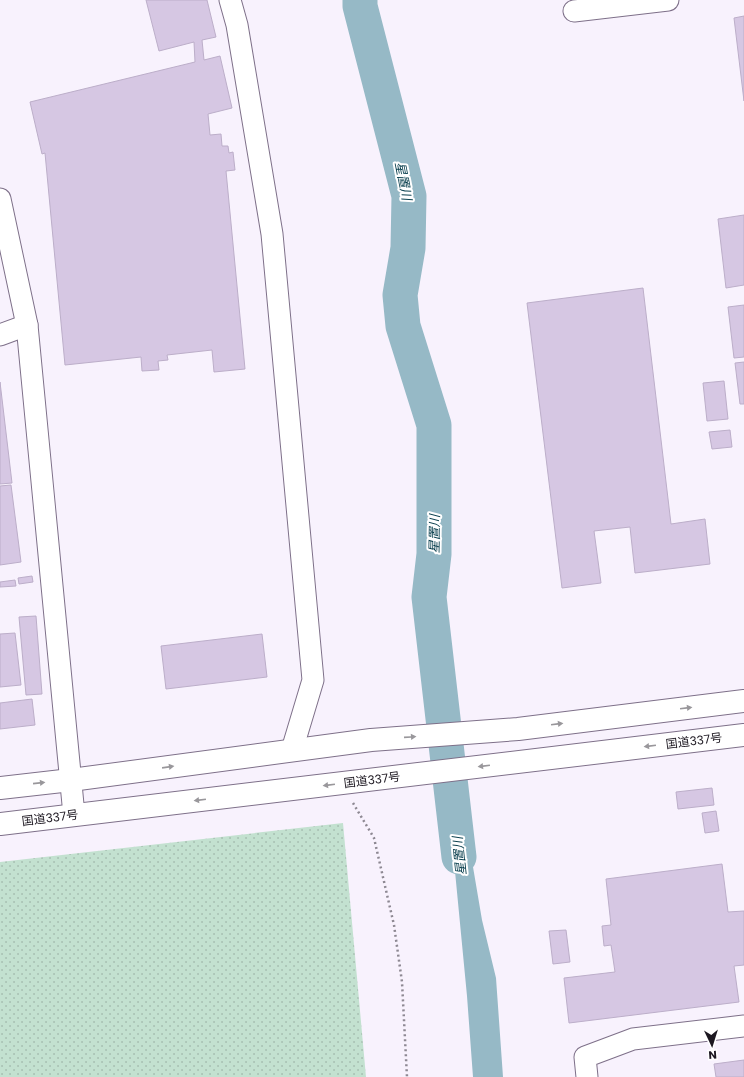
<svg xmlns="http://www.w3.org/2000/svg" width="744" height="1077" viewBox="0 0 744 1077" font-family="Poppins,'Noto Sans JP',sans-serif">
<defs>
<pattern id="grass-dots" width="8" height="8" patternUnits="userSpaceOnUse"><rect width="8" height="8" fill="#c3e1d0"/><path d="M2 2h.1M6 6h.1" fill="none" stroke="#a7c0b2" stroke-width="1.8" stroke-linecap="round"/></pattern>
</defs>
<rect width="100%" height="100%" fill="#f8f2fd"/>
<path fill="url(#grass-dots)" d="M343 823 366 1077H0V862Z"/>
<path fill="#96b9c6" d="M463 808 482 920 496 978 503 1077H473L467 996 449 809Z"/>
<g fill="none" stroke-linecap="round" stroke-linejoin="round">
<path stroke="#96b9c6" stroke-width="35" d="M360 0V6L409 196 408 248 400 295 403 326 434 425V554L429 597 459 857"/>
</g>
<g fill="#d6c7e3" stroke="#bcaec9">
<path d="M146 0H207L216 37 202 40 204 60 220 56 232 108 208 114 210 135 221 134 222 146H228L229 153 233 152 235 170 226 171 245 369 214 372 212 350 167 355 168 360 158 361 159 370 142 371 141 357 65 365 45 153 42 154 30 102 195 62 194 42 159 51Z"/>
<path d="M744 16V101L734 18Z"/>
<path d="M744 215V285L726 288 718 219Z"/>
<path d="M643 288 671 524 705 519 710 564 635 573 630 527 594 531 601 583 562 588 527 303Z"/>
<path d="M744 305V357L734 358 728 307Z"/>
<path d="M744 362V404H740L735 363Z"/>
<path d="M724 381 728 419 707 421 703 383Z"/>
<path d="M0 382 12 483 0 484Z"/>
<path d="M730 430 732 447 712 449 709 432Z"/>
<path d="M11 485 21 562 0 565V486Z"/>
<path d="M32 576 33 582 19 584 18 578Z"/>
<path d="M15 580 16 586 0 587V582Z"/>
<path d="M36 616 42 694 26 695 19 617Z"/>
<path d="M15 633 21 685 0 687V634Z"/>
<path d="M262 634 267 677 166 689 161 646Z"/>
<path d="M32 699 35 725 0 729V703Z"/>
<path d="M712 788 714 805 678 809 676 792Z"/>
<path d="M716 811 719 831 705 833 702 813Z"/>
<path d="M722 864 728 912 744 911V965L734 966 739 1002 569 1023 564 978 615 972 611 945 604 946 602 926 611 925 606 879Z"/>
<path d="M566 930 570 962 553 964 549 931Z"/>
<path d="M744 1060V1077H716L714 1064Z"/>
</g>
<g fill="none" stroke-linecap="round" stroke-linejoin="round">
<g stroke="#7e7089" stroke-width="23">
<g id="minor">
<path d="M230 0 237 25 272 234 313 680 292 750"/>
<path d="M574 11 668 0"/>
<path d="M0 199 27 325 74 815"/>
<path d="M0 335 27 325"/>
<path d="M587 1077 585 1057 633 1039 744 1026"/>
</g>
</g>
<g stroke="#7e7089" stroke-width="24">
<g id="trunk">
<path d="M0 788 71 780 371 740 518 729 744 701"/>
<path d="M0 824 744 735"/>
</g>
</g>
<path stroke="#8d8892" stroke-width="2.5" stroke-dasharray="2 3" stroke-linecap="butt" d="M353 803 374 838 394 925 402 982 407 1077"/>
<use href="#minor" stroke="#fff" stroke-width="21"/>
<use href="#trunk" stroke="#fff" stroke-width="22"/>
</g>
<defs><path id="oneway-solid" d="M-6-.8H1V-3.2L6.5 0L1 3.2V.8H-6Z"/></defs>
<g fill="#99979b">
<use href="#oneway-solid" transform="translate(686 708) rotate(-7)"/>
<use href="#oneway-solid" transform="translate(557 724) rotate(-7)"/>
<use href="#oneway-solid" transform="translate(410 737) rotate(-4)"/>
<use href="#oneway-solid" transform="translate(650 746) rotate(173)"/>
<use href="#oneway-solid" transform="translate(484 766) rotate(173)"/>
<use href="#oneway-solid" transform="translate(168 767) rotate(-8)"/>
<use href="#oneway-solid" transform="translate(39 783) rotate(-6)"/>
<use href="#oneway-solid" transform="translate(329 785) rotate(173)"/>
<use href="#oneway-solid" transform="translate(200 800) rotate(173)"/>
</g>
<g text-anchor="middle" stroke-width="4" stroke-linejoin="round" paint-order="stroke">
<g font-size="12" fill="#1c1720" stroke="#fff">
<text transform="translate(694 741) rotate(-7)" y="4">国道337号</text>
<text transform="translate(372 780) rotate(-7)" y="4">国道337号</text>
<text transform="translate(50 818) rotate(-7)" y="4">国道337号</text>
</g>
<g font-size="13" font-style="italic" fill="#033a49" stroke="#fff">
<text transform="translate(404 181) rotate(79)" y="5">星置川</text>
<text transform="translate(434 534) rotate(-89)" y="5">星置川</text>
<text transform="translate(459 856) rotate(-96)" y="5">星置川</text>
</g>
</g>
<g transform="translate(712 1045) rotate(176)" stroke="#ffffff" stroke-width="3" paint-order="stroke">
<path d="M0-3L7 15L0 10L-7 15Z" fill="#1c1720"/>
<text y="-6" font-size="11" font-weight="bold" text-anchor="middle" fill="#1c1720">N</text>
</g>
</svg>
